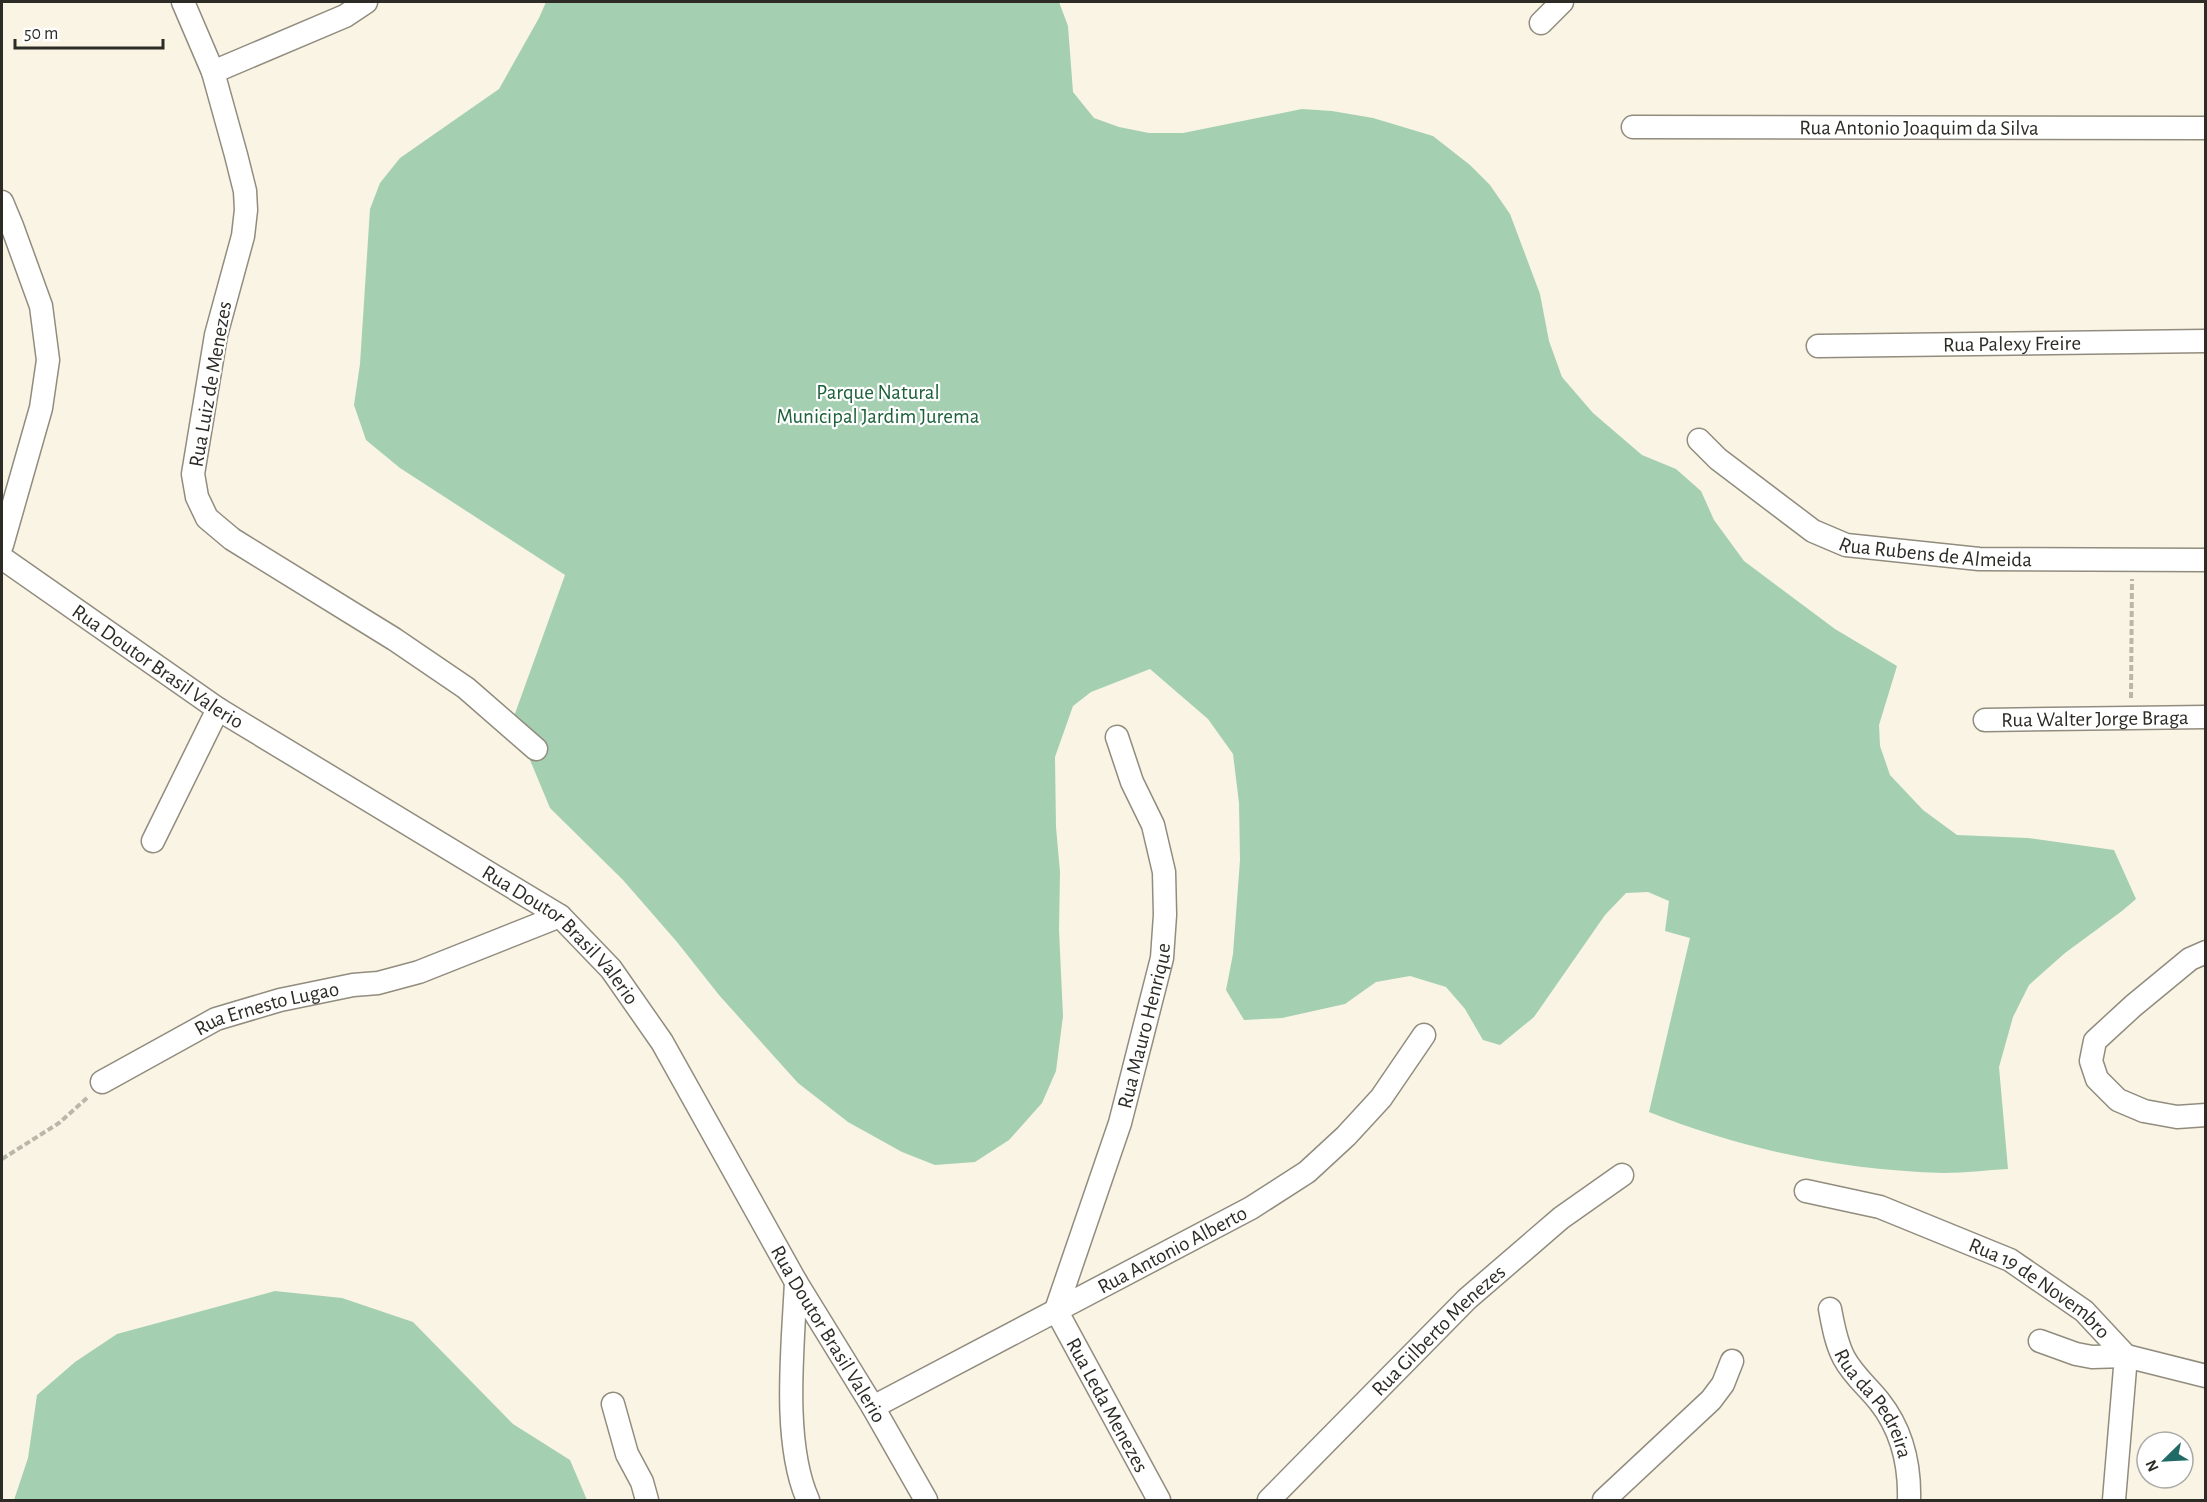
<svg xmlns="http://www.w3.org/2000/svg" width="2207" height="1502" viewBox="0 0 2207 1502" font-family="'Alegreya Sans',sans-serif">
<rect width="100%" height="100%" fill="#f9f4e4"/>
<g fill="#a4d0b1">
<path d="M546 2H1059L1068 26 1073 92 1094 118 1119 127 1149 133H1183L1302 109 1332 111 1373 118 1433 136 1470 165 1490 185 1510 214 1540 294 1549 341 1562 377 1593 413 1642 455 1676 469 1701 491 1714 520 1744 561 1835 629 1897 666 1879 725 1880 746 1890 775 1923 810 1957 835 2028 838 2114 850 2136 899 2122 911 2065 953 2029 985 2013 1017 1999 1067 2008 1169C1987 1170 1965 1173 1944 1173 1842 1170 1744 1150 1649 1112L1690 938 1665 931 1669 901 1648 892 1626 893 1605 915 1534 1017 1500 1045 1483 1040 1465 1009 1446 987 1410 976 1376 982 1345 1004 1282 1018 1244 1020 1226 990 1233 954 1240 860 1239 803 1233 754 1208 719 1150 669 1091 692 1073 706 1055 757 1056 827 1060 872 1059 930 1063 1016 1056 1071 1042 1103 1009 1140 975 1162 935 1165 902 1152 848 1122 798 1083 719 995 677 942 623 880 550 808 513 719 565 575 400 468 366 440 354 405 360 364 370 209 380 183 400 158 499 89 539 18Z"/>
<path d="M275 1291 342 1298 413 1322 513 1424 570 1460 587 1500H14L28 1458 37 1395 75 1362 117 1334Z"/>
</g>
<g fill="none" stroke-linecap="round" stroke-linejoin="round">
<g stroke="#918c7e" stroke-width="25">
<g id="minor">
<path d="M183 2 213 72 236 155 245 191 246 210 243 236 216 335 193 474 197 497 207 518 232 539 394 639 466 688 536 749"/>
<path d="M1541 23 1562 2"/>
<path d="M213 72 345 16 366 2"/>
<path id="s1" d="M1633 127 2206 128"/>
<path d="M2 202 12 226 41 306 48 360 41 408 2 545"/>
<path id="s2" d="M1818 346 2206 341"/>
<path id="s3" d="M1699 440 1718 459 1813 531 1846 545 1979 559 2206 560"/>
<path id="s4" d="M2 558 218 709 560 916 611 969 662 1042 796 1282 873 1407 926 1500"/>
<path id="s5" d="M1985 720 2206 717"/>
<path d="M153 841 218 709"/>
<path d="M2206 952 2190 959 2133 1006 2095 1041 2091 1061 2097 1079 2118 1100 2144 1111 2177 1117 2206 1115"/>
<path id="s6" d="M102 1082 216 1019 280 1000 353 985 378 983 419 972 560 916"/>
<path id="s7" d="M1806 1191 1880 1207 2010 1260 2084 1311 2126 1356 2114 1500"/>
<path d="M796 1282C793 1346 782 1442 808 1500"/>
<path id="s8" d="M1830 1309C1833 1325 1836 1343 1844 1358 1853 1375 1867 1386 1879 1401 1902 1430 1910 1464 1909 1500"/>
<path id="s9" d="M1056 1310 1120 1123 1162 958 1165 915 1164 872 1153 825 1132 782 1117 737"/>
<path id="s10" d="M1056 1310 1159 1500"/>
<path d="M2040 1341 2076 1354 2092 1357 2126 1356 2206 1376"/>
<path d="M613 1404 627 1454 642 1482 647 1500"/>
<path id="s11" d="M873 1407 1251 1208 1307 1172 1346 1136 1381 1098 1424 1035"/>
<path id="s12" d="M1269 1500 1467 1299 1561 1218 1622 1175"/>
<path d="M1604 1500 1711 1400 1723 1384 1732 1361"/>
</g>
</g>
<g stroke="#bab6a9" stroke-width="4" stroke-dasharray="6 3" stroke-linecap="butt">
<path d="M2131 698 2132 579"/>
<path d="M2 1159 59 1123 88 1097"/>
</g>
<use href="#minor" stroke="#fff" stroke-width="22"/>
</g>
<g text-anchor="middle" stroke-width="4.5" stroke-linejoin="round" paint-order="stroke">
<g font-size="21" fill="#2d2b25" stroke="#fff">
<text dy="7" stroke="none"><textPath href="#s1" startOffset="286">Rua Antonio Joaquim da Silva</textPath></text>
<text dy="7" stroke="none"><textPath href="#s2" startOffset="194">Rua Palexy Freire</textPath></text>
<text transform="translate(210 384) rotate(-80)" y="7">Rua Luiz de Menezes</text>
<text dy="7" stroke="none"><textPath href="#s3" startOffset="272">Rua Rubens de Almeida</textPath></text>
<text dy="7" stroke="none"><textPath href="#s4" startOffset="190">Rua Doutor Brasil Valerio</textPath></text>
<text dy="7" stroke="none"><textPath href="#s5" startOffset="110">Rua Walter Jorge Braga</textPath></text>
<text dy="7" stroke="none"><textPath href="#s4" startOffset="676">Rua Doutor Brasil Valerio</textPath></text>
<text dy="7" stroke="none"><textPath href="#s6" startOffset="182">Rua Ernesto Lugao</textPath></text>
<text dy="7" stroke="none"><textPath href="#s9" startOffset="298">Rua Mauro Henrique</textPath></text>
<text dy="7" stroke="none"><textPath href="#s11" startOffset="338">Rua Antonio Alberto</textPath></text>
<text dy="7" stroke="none"><textPath href="#s7" startOffset="256">Rua 19 de Novembro</textPath></text>
<text dy="7" stroke="none"><textPath href="#s12" startOffset="240">Rua Gilberto Menezes</textPath></text>
<text dy="7" stroke="none"><textPath href="#s4" startOffset="1162">Rua Doutor Brasil Valerio</textPath></text>
<text dy="7" stroke="none"><textPath href="#s8" startOffset="106">Rua da Pedreira</textPath></text>
<text dy="7" stroke="none"><textPath href="#s10" startOffset="108">Rua Leda Menezes</textPath></text>
</g>
<g font-size="21" fill="#1c6139" stroke="#fff">
<text x="878" y="399">Parque Natural<tspan x="878" dy="24">Municipal Jardim Jurema</tspan></text>
</g>
</g>
<rect width="2207" height="1502" fill="none" stroke="#2d2b25" stroke-width="6"/>
<g transform="translate(2165 1460) rotate(246)"><circle r="28" fill="#ffffff" stroke="#abaaa8" stroke-width="1.5"/>
<path d="M0-4.5L10 22L0 15L-10 22Z" fill="#206b66"/>
<text y="-9" font-size="16" font-weight="bold" text-anchor="middle" fill="#2d2b25">N</text>
</g>
<path d="M15 39v9h148v-9" fill="none" stroke="#2d2b25" stroke-width="3"/>
<text x="24" y="39" font-size="18" fill="#2d2b25" stroke="#ffffff" stroke-width="4.5" paint-order="stroke">50 m</text>
</svg>
